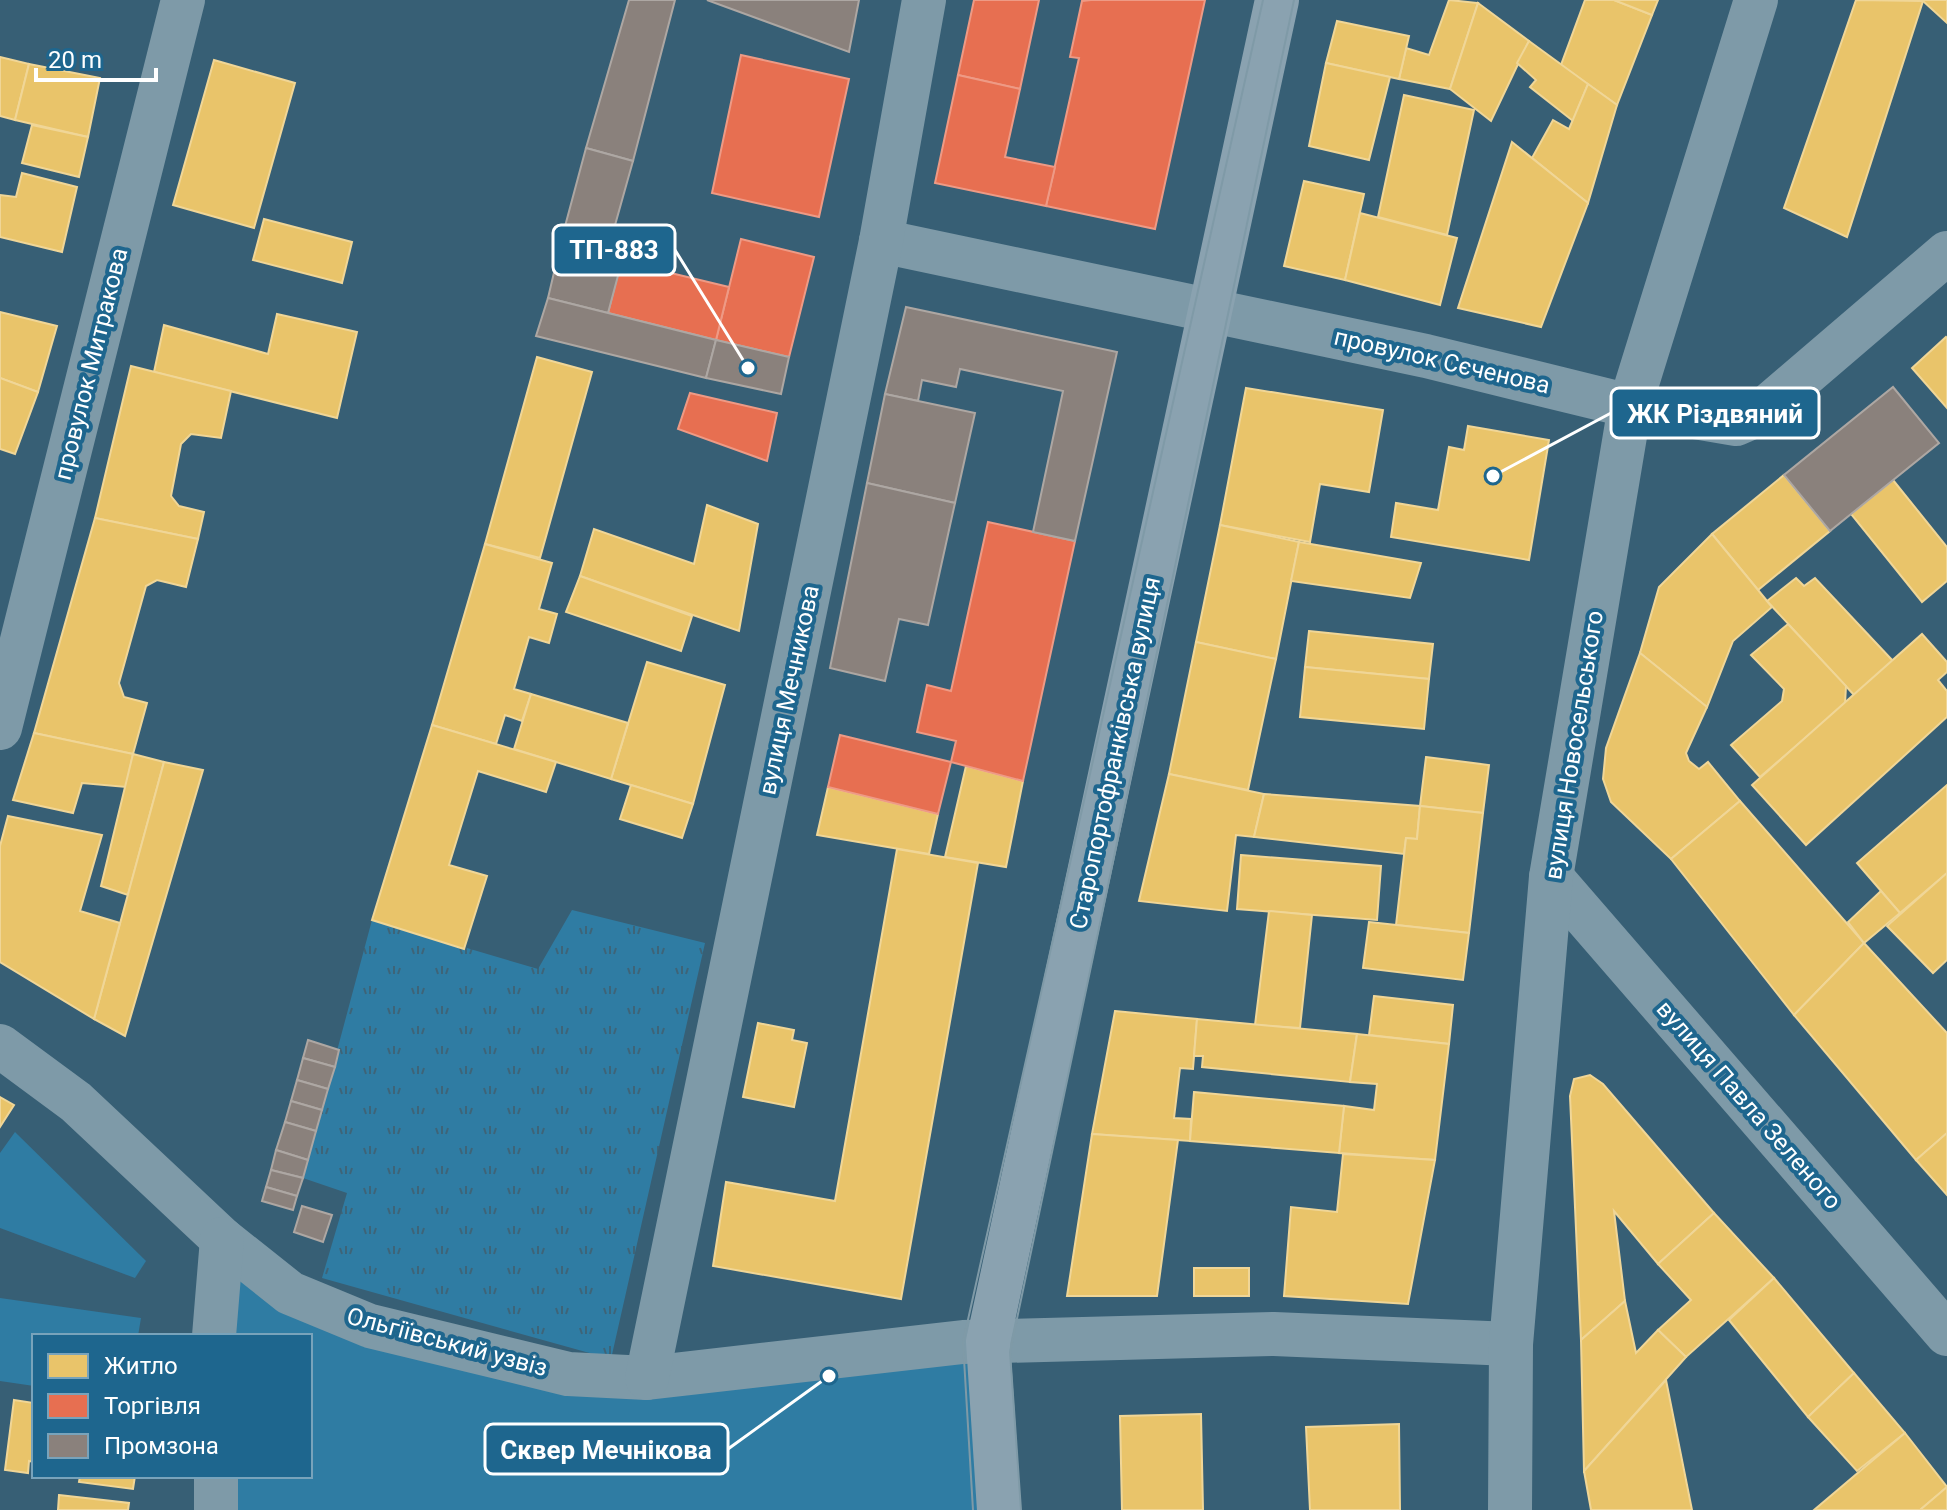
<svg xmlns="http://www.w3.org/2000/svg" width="1947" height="1510" viewBox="0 0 1947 1510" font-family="Roboto,sans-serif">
<defs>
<pattern id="grass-tufts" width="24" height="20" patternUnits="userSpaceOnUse" patternTransform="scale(2)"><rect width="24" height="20" fill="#2f7ca3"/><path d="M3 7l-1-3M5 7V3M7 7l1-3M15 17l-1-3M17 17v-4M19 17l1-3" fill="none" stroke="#3e6478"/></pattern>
</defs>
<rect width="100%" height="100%" fill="#375f75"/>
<path fill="url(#grass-tufts)" d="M572 910 705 943 611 1359 322 1278 347 1193 303 1178 372 920 538 969Z"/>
<g fill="#2f7ca3">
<path d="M15 1132 146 1261 135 1278 0 1228V1153Z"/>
<path d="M222 1239 266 1276 568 1374 963 1342 999 1510H216V1476H310V1336H214Z"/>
<path d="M0 1298 141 1318 138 1336H34V1386L0 1381Z"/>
</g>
<g fill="#e9c46a" stroke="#f0d697" stroke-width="2">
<path d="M1449 0 1478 3 1450 89 1399 79 1406 48 1429 55Z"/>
<path d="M1585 0H1614L1652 15 1617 105 1561 65Z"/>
<path d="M1614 0H1658L1652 15Z"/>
<path d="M1856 0 1923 1 1847 237 1784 208Z"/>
<path d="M1921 0H1947V23L1923 1Z"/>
<path d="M1478 3 1529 41 1491 121 1450 89Z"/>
<path d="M1337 21 1409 36 1399 79 1326 63Z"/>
<path d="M1529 41 1588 84 1573 121 1530 87 1536 80 1517 63Z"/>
<path d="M0 57 29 64 15 120 0 116Z"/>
<path d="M214 60 295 83 254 228 173 205Z"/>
<path d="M1326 63 1390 77 1369 160 1309 146Z"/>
<path d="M29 64 100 78 88 137 15 120Z"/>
<path d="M1588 84 1617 105 1588 203 1532 158 1553 120 1569 129Z"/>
<path d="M1404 95 1474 110 1447 235 1378 217Z"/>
<path d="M32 125 88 137 79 177 22 163Z"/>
<path d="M1512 142 1588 203 1541 327 1458 308Z"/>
<path d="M22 173 77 187 62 252 0 237V195L16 197Z"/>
<path d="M1304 181 1364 194 1345 280 1284 266Z"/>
<path d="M1360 213 1457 238 1440 305 1345 280Z"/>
<path d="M264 219 352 242 342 283 253 260Z"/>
<path d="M0 312 57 326 38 392 0 378Z"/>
<path d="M277 314 357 332 337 418 154 372 164 325 268 354Z"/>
<path d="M1946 337 1947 338V408L1912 368Z"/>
<path d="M537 357 592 372 540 558 485 544Z"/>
<path d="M131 366 231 391 221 438 191 434 181 444 171 496 179 506 204 512 198 539 95 518Z"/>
<path d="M0 378 38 392 15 454 0 449Z"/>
<path d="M1246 388 1383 410 1369 492 1320 484 1310 542 1220 525Z"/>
<path d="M1468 426 1549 440 1529 560 1391 537 1396 503 1438 510 1449 447 1464 450Z"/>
<path d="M1784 475 1830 531 1758 590 1712 534Z"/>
<path d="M1893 480 1947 547V581L1922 602 1851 514Z"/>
<path d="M707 505 758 524 739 631 580 576 594 529 694 564Z"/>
<path d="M95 518 198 539 186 587 157 580 146 586 119 683 124 697 147 703 133 754 34 733Z"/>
<path d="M1220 525 1299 542 1276 659 1196 642Z"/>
<path d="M1712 534 1772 607 1733 641 1707 707 1640 653 1659 587Z"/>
<path d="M1299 542 1421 563 1410 598 1291 581Z"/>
<path d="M485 544 552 563 539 609 557 614 549 643 529 637 514 689 531 694 522 721 505 715 496 744 432 725Z"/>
<path d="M580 576 692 616 681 651 566 612Z"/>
<path d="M1796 578 1804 586 1815 578 1893 661 1855 696 1767 601Z"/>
<path d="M1788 624 1846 686 1845 704 1760 777 1731 745 1782 701 1784 689 1751 655Z"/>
<path d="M1309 631 1433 644 1429 679 1305 667Z"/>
<path d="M1922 634 1947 662V672L1938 680 1947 691V717L1806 845 1752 785Z"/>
<path d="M1196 642 1276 659 1248 790 1169 774Z"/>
<path d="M1640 653 1707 707 1686 753 1689 761 1699 769 1708 762 1740 801 1671 859 1611 802 1603 779 1606 748Z"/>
<path d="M647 662 725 685 693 804 611 779Z"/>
<path d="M1305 667 1429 679 1424 729 1300 717Z"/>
<path d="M531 694 628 723 611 779 514 749Z"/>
<path d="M432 725 556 762 546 792 478 771 449 865 487 876 464 949 372 920Z"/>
<path d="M34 733 133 754 126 787 82 783 73 813 13 800Z"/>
<path d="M133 754 164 762 128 895 101 886Z"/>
<path d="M1426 757 1489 765 1483 813 1420 806Z"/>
<path d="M164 762 203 770 125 1036 94 1019Z"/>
<path d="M966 766 1023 781 1006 867 945 857Z"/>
<path d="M1169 774 1264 794 1254 837 1236 835 1227 911 1139 901Z"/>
<path d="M631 785 693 804 682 838 620 819Z"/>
<path d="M1947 785V873L1900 913 1857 863Z"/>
<path d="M828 787 938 814 929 854 817 835Z"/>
<path d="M1264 794 1420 806 1417 839 1406 838 1404 854 1254 837Z"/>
<path d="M1740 801 1864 943 1794 1015 1671 859Z"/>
<path d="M1420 806 1483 813 1469 933 1396 925 1406 838 1417 839Z"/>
<path d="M8 816 102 835 80 911 120 923 94 1019 0 962V846Z"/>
<path d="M897 849 978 863 901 1299 713 1266 726 1182 835 1201Z"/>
<path d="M1241 855 1381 866 1377 920 1237 909Z"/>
<path d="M1947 873V960L1933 973 1887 926Z"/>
<path d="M1881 891 1900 913 1864 943 1848 922Z"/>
<path d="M1269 911 1312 915 1300 1028 1255 1025Z"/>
<path d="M1369 922 1469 933 1463 980 1363 968Z"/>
<path d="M1864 943 1947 1033V1133L1916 1160 1794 1015Z"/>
<path d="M1374 996 1453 1005 1449 1044 1369 1035Z"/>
<path d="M1115 1011 1197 1019 1193 1069 1180 1068 1174 1118 1191 1119 1190 1141 1092 1134Z"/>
<path d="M1197 1019 1357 1034 1350 1082 1202 1067 1203 1056H1194Z"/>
<path d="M758 1023 794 1030 792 1040 807 1043 794 1107 743 1097Z"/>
<path d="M1357 1034 1449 1044 1435 1160 1339 1153 1344 1106 1374 1110 1377 1084 1350 1082Z"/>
<path d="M1590 1075 1603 1084 1714 1213 1658 1264 1614 1211 1625 1301 1581 1340 1570 1096 1574 1079Z"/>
<path d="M1194 1092 1344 1106 1339 1153 1190 1141Z"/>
<path d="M0 1097 14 1105 0 1127Z"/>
<path d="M1947 1133V1195L1916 1160Z"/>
<path d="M1092 1134 1178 1140 1157 1296H1067Z"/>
<path d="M1343 1154 1435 1160 1408 1304 1284 1296 1291 1207 1337 1212Z"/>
<path d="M1714 1213 1774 1278 1686 1357 1658 1330 1691 1300 1658 1264Z"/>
<rect x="1194" y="1268" width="55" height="28"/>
<path d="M1774 1278 1854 1373 1808 1417 1729 1320Z"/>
<path d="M1625 1301 1636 1353 1658 1330 1686 1357 1584 1471 1581 1340Z"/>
<path d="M1854 1373 1905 1433 1857 1471 1808 1417Z"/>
<path d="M1666 1380 1692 1510H1591L1584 1471Z"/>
<path d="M14 1400 34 1403V1462L29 1461 28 1473 5 1470Z"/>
<path d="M1201 1414 1203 1510H1122L1120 1416Z"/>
<path d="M1399 1424 1400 1510H1310L1306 1427Z"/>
<path d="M1905 1433 1947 1487 1920 1510H1814Z"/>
<path d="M80 1476H135L133 1489 79 1482Z"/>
<path d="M1947 1487V1510H1920Z"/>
<path d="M59 1495 129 1503 128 1510H58Z"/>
</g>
<g fill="#e76f51" stroke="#ee9a85" stroke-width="2">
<path d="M974 0H1039L1020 89 958 75Z"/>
<path d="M1091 0H1205L1155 229 1046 206 1079 58 1070 57 1082 1Z"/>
<path d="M741 55 849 79 819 217 712 193Z"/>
<path d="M958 75 1020 89 1005 157 1055 167 1046 206 935 183Z"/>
<path d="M741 239 814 257 789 357 716 340Z"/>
<path d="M621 261 729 287 716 340 608 313Z"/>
<path d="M690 393 777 413 767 461 678 429Z"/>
<path d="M988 522 1075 541 1023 781 951 762 956 741 917 732 927 685 951 691Z"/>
<path d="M840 735 951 762 938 814 828 787Z"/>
</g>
<g fill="#8a817c" stroke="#ada7a3" stroke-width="2">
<path d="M629 0H675L633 161 586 148Z"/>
<path d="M707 0H859L849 52Z"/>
<path d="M586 148 633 161 610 243 564 230Z"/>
<path d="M564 230 610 243 604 268 619 272 608 313 548 298Z"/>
<path d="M548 298 716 340 706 378 536 336Z"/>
<path d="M906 307 1117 352 1075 541 1033 532 1063 391 960 369 956 387 922 380 918 401 885 394Z"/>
<path d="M716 340 789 357 781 394 706 378Z"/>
<path d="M1893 387 1939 443 1830 531 1784 475Z"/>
<path d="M885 394 975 413 955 503 867 483Z"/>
<path d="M867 483 955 503 928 625 899 619 885 681 830 668Z"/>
<path d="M308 1040 339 1050 335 1067 303 1058Z"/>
<path d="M303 1058 335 1067 328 1089 297 1080Z"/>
<path d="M297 1080 328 1089 322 1110 291 1101Z"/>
<path d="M291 1101 322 1110 316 1131 285 1122Z"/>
<path d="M285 1122 316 1131 308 1160 276 1150Z"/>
<path d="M276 1150 308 1160 303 1178 271 1170Z"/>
<path d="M271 1170 303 1178 297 1196 266 1187Z"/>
<path d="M266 1187 297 1196 293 1210 262 1201Z"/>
<path d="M302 1206 332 1215 323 1242 294 1232Z"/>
</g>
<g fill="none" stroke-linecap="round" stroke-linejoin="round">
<g stroke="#7e9aa8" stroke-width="44">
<path d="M881 241 1426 356 1630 406 1736 424 1759 414 1947 253"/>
<path d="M0 728 183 0"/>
<path d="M1551 877 1947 1334"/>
<path d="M0 1046 76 1102 222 1239 290 1293 370 1326 568 1374 647 1378 963 1342 1274 1334 1511 1344"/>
<path d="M214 1336 222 1239"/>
<path d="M647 1378 881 241 924 0"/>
<path d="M216 1476V1510"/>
<path d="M1510 1510 1511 1344 1551 877 1630 406 1756 0"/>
</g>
<path stroke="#8aa2b0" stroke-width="44" d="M999 1510 988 1342 1277 0"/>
<g stroke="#7f9aa7" stroke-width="2">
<path d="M973 1510 963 1342 1263 0"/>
<path d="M1021 1510 1010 1352 1294 0"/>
</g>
</g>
<g text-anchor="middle" stroke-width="8" stroke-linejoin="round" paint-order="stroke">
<g font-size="24" fill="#fff" stroke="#1e668e">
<text transform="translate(1442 361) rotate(13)" y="8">провулок Сєченова</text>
<text transform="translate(91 364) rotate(-76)" y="8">провулок Митракова</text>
<text transform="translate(789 690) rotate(-78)" y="8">вулиця Мечникова</text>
<text transform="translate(1574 745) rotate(-81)" y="8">вулиця Новосельського</text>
<text transform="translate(1115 753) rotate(-78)" y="8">Старопортофранківська вулиця</text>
<text transform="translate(1749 1105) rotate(49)" y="8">вулиця Павла Зеленого</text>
<text transform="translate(447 1342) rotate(15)" y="8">Ольгіївський узвіз</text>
</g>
</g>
<path fill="none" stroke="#fff" stroke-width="3" d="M748 368L675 250M1493 476L1611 413M829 1376L728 1449"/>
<g fill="#fff" stroke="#1e668e" stroke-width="3">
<circle cx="748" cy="368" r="8"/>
<circle cx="1493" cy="476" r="8"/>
<circle cx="829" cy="1376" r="8"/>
</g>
<g fill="#1e668e" stroke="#fff" stroke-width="3">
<rect x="553" y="225" width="122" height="50" rx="8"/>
<rect x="1611" y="388" width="208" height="50" rx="8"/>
<rect x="485" y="1424" width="243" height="50" rx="8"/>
</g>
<g font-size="26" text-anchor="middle" font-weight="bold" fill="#fff">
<text x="614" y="259">ТП-883</text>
<text x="1715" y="423">ЖК Різдвяний</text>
<text x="606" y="1459">Сквер Мечнікова</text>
</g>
<rect x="32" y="1334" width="280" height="144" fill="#1e668e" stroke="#78a3bb" stroke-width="2"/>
<rect x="48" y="1354" width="40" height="24" fill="#e9c46a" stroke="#78a3bb" stroke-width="2"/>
<text x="104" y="1374" font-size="24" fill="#ffffff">Житло</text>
<rect x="48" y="1394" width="40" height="24" fill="#e76f51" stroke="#78a3bb" stroke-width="2"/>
<text x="104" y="1414" font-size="24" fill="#ffffff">Торгівля</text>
<rect x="48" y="1434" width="40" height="24" fill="#8a817c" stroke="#78a3bb" stroke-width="2"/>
<text x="104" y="1454" font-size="24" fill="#ffffff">Промзона</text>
<path d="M36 68v12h120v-12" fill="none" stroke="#ffffff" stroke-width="4"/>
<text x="48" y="68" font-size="24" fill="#ffffff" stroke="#1e668e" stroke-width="6" paint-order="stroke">20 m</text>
</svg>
